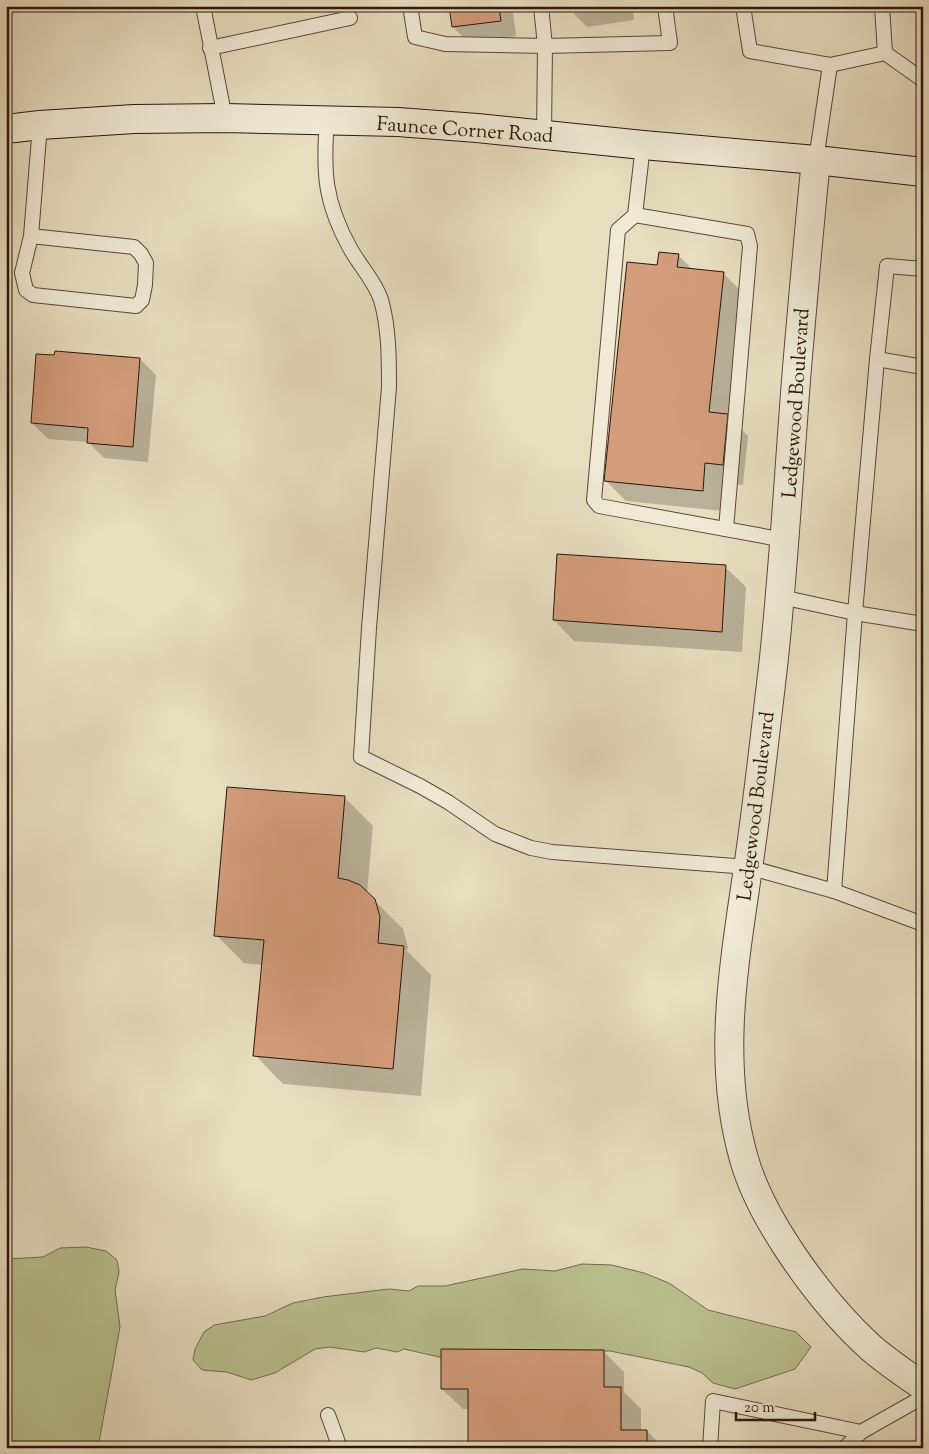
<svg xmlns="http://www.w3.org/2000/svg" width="929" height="1454" viewBox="0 0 929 1454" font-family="'Sorts Mill Goudy',serif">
<rect width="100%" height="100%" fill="#e7ddbf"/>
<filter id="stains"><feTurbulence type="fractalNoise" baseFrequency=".004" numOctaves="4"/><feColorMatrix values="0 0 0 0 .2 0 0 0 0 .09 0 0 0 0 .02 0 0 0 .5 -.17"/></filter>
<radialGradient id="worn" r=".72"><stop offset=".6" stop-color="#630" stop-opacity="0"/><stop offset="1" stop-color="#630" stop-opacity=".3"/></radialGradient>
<g fill="#b9c08f" stroke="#726c4d">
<polygon points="86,1247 106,1251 117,1260 119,1272 115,1290 120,1327 98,1448 6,1448 6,1259 43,1257 60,1248"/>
<polygon points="582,1264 612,1265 644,1273 669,1283 708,1310 796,1332 811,1347 795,1369 735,1389 713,1383 702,1373 689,1367 610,1351 565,1351 470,1364 404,1349 397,1352 376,1348 364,1352 330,1347 315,1349 275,1373 251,1380 227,1372 202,1370 193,1360 195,1349 204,1332 214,1325 265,1316 293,1303 323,1297 389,1289 409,1291 418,1286 445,1286 523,1269 555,1271"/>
</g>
<g fill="#0003">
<polygon points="272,6 324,6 279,13"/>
<polygon points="450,6 512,6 516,36 469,43 453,27"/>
<polygon points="571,6 632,6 634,20 587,27 571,11"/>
<polygon points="678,255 693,270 723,273 744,294 731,418 748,436 743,485 725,483 723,511 626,501 606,481 658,267"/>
<polygon points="56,357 140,359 156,375 148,462 104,458 88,442 48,439 32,423"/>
<polygon points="725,567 746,587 742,652 574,641 554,620"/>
<polygon points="345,798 373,826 367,893 403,929 408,947 407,951 431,975 421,1096 283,1084 255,1055 263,965 244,963 216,935"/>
<polygon points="603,1351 624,1372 624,1392 641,1409 641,1431 647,1431 664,1448 469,1448 470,1409 463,1409 442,1389"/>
</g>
<g fill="#d39c7b" stroke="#2a170b">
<polygon points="449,6 499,6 501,21 452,27"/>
<polygon points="570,6 607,6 570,11"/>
<polygon points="659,252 679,254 677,267 724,272 709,412 728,414 723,465 705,463 703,491 604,481 627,262 657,265"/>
<polygon points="55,351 140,358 133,447 87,443 88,428 31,423 36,354 54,355"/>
<polygon points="557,554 726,565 722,632 553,620"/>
<polygon points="227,787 345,796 338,878 348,880 360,885 375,899 380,917 378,943 404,946 393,1069 253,1056 264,940 214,936"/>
<polygon points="441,1349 604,1350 604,1387 621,1387 621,1430 647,1430 647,1448 468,1448 468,1389 441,1389"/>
</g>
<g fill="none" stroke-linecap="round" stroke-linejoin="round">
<defs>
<g id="service">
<polyline points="203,6 225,118"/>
<polyline points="410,6 415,37 445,44 545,46 670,43 665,6"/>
<polyline points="541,6 545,46 544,134"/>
<polyline points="743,6 750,51 830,65"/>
<polyline points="210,48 350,18"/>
<polyline points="885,53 923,80"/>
<path d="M327,119C323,171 324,201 350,248C359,265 375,281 381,300C389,328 389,358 389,387L369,628L361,757L420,786L448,802L495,834L531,848L552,852L748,867L834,891L923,924"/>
<polyline points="643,145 635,215 618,230 594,500 599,506 785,540"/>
<polyline points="816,160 830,65 885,53 882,6"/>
<polyline points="635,215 747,234 750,246 726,529"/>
<polyline points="31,236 134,247 141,254 146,263 145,285 142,300 136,306 33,295 26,290 22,273 31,236 40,125"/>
<polyline points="877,359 887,266 923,269"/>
<polyline points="781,597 855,613 877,359 923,367"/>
<polyline points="834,891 855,613 923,624"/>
<polyline points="328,1415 340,1448"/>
<polyline points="710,1448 713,1401 861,1432"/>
<polyline points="845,1448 861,1432 923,1397"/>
</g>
<path id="minor" d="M816,160C809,229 803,298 797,368C789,467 784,567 773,667C765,734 758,801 748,868C734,965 716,1062 744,1159C762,1222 822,1303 870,1347C886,1361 905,1374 923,1386"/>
<polyline id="secondary" points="6,129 40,125 134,119 225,118 398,122 477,128 643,145 816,160 923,172"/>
</defs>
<use href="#service" stroke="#594838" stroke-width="16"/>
<use href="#minor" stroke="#594838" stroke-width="30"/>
<use href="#secondary" stroke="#2a170b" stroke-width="30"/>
<use href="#service" stroke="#efe9d5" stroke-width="14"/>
<use href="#minor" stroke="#efe9d5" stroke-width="28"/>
<use href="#secondary" stroke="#efe9d5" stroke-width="28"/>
</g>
<g text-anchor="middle" stroke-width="4.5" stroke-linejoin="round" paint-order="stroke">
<g font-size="20" fill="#2a170b" stroke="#efe9d5">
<text transform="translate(465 129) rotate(4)" y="7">Faunce Corner Road</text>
<text transform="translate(795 403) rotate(-86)" y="7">Ledgewood Boulevard</text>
<text transform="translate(755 806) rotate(-83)" y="7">Ledgewood Boulevard</text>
</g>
</g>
<rect width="929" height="1454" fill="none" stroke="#e7ddbf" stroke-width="25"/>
<rect x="8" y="8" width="914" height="1439" fill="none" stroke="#2a170b" stroke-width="2.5"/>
<rect x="12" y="12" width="904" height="1429" fill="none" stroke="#2a170b"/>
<path d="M736 1412v8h79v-8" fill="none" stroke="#2a170b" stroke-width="2.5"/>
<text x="744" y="1412" font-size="15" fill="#2a170b" stroke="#efe9d5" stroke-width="4" paint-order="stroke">20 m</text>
<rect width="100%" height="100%" filter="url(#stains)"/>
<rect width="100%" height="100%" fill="url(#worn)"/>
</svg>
